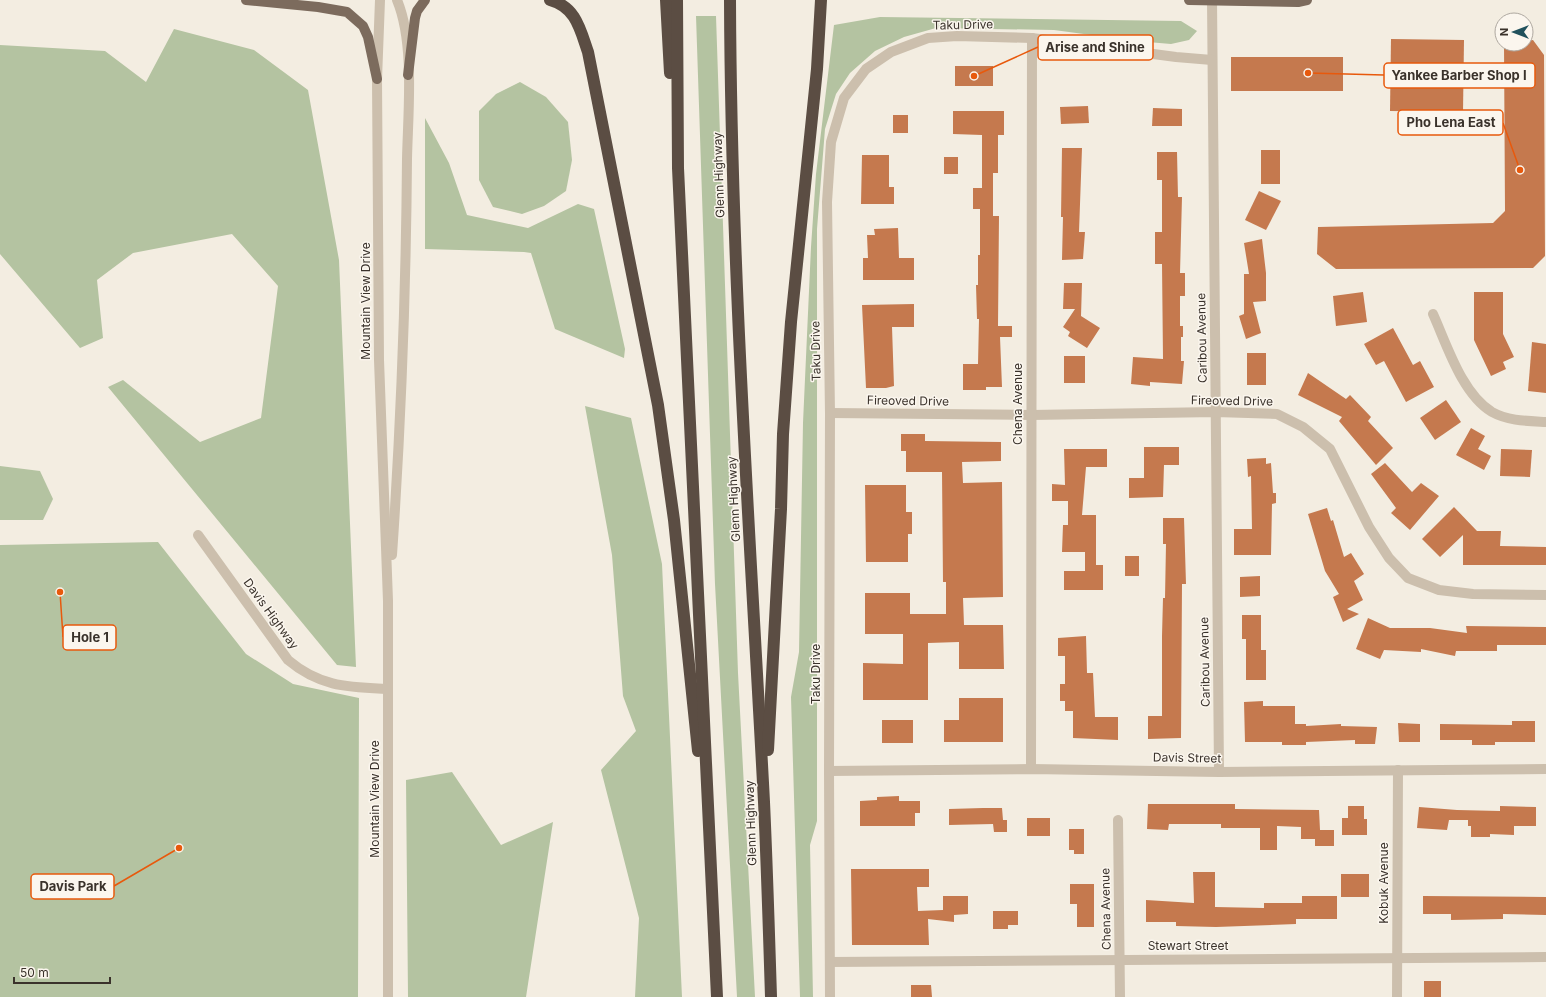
<svg xmlns="http://www.w3.org/2000/svg" width="1546" height="997" viewBox="0 0 1546 997" font-family="Inter,sans-serif">
<rect width="100%" height="100%" fill="#f3ede1"/>
<g fill="#b4c3a1">
<polygon points="696,16 716,16 738,673 755,997 737,997 715,584"/>
<polygon points="880,17 1181,21 1197,31 1189,40 1171,44 1136,41 1054,30 936,28 904,37 875,51 850,73 836,94 825,129 817,229 817,821 810,845 813,997 800,997 791,697 799,652 803,423 811,247 816,174 834,25"/>
<polygon points="174,29 254,50 308,90 339,260 356,667 337,665 108,387 123,380 200,442 261,418 278,286 232,234 133,253 97,280 103,338 80,348 0,254 0,45 105,51 146,82"/>
<polygon points="520,82 546,97 568,122 572,160 566,191 544,206 522,214 493,207 479,180 479,111 496,94"/>
<polygon points="425,118 449,163 467,215 528,228 578,204 594,209 625,349 624,358 555,329 531,253 524,252 425,249"/>
<polygon points="585,406 631,418 662,564 682,997 635,997 639,918 601,770 636,731 623,696 612,555"/>
<polygon points="0,466 40,471 53,499 43,520 0,520"/>
<polygon points="158,542 246,654 293,684 359,698 358,997 0,997 0,545"/>
<polygon points="452,772 501,845 553,822 526,997 408,997 406,780"/>
</g>
<g fill="#c5794e">
<polygon points="1391,39 1464,40 1463,112 1390,111"/>
<polygon points="1533,40 1544,55 1545,256 1533,268 1336,269 1317,254 1318,227 1493,223 1505,211 1504,44 1526,44 1526,41"/>
<rect x="1231" y="57" width="112" height="34"/>
<rect x="955" y="66" width="38" height="20"/>
<polygon points="1088,106 1089,123 1061,124 1060,107"/>
<polygon points="1153,108 1182,109 1182,126 1152,126"/>
<polygon points="953,111 1004,111 1004,135 998,135 998,173 993,173 993,216 999,216 998,326 1012,326 1012,337 1000,337 1002,387 986,387 986,390 963,390 963,364 978,364 979,319 977,319 976,285 978,285 978,255 980,255 980,209 973,209 973,188 982,188 982,135 953,134"/>
<rect x="893" y="115" width="15" height="18"/>
<polygon points="1062,148 1082,148 1079,232 1085,232 1083,259 1062,260 1063,217 1061,217"/>
<rect x="1261" y="150" width="19" height="34"/>
<polygon points="1157,152 1177,152 1178,197 1182,197 1180,273 1185,273 1185,296 1180,296 1180,326 1183,326 1183,337 1181,337 1181,361 1184,361 1182,384 1150,382 1150,386 1131,384 1133,357 1163,359 1162,264 1155,264 1155,232 1162,232 1162,180 1157,180"/>
<polygon points="862,155 889,155 889,187 894,187 894,204 861,204"/>
<rect x="944" y="157" width="14" height="17"/>
<polygon points="1259,191 1281,201 1266,230 1245,220"/>
<polygon points="898,228 899,258 914,258 914,280 863,280 863,258 868,258 867,235 875,235 874,229"/>
<polygon points="1262,239 1266,273 1266,301 1253,302 1261,333 1246,339 1239,316 1244,314 1244,274 1249,274 1244,243"/>
<polygon points="1064,283 1082,283 1081,316 1100,328 1087,348 1068,336 1070,332 1063,327 1075,309 1063,309"/>
<polygon points="1363,292 1367,322 1336,326 1333,296"/>
<polygon points="1474,292 1503,292 1503,334 1514,357 1503,362 1506,369 1491,376 1474,340"/>
<polygon points="914,304 914,327 892,327 894,386 886,388 866,388 862,305"/>
<polygon points="1393,328 1413,365 1420,361 1434,387 1406,402 1384,361 1376,365 1364,344"/>
<polygon points="1532,342 1546,344 1546,393 1528,391"/>
<rect x="1247" y="353" width="19" height="32"/>
<rect x="1064" y="356" width="21" height="27"/>
<polygon points="1308,373 1346,399 1350,395 1371,417 1368,421 1393,448 1376,465 1339,421 1342,417 1298,395"/>
<polygon points="1446,400 1461,422 1435,440 1420,418"/>
<polygon points="1471,428 1485,436 1478,449 1491,456 1484,470 1456,455"/>
<polygon points="901,434 925,434 925,441 1001,442 1001,461 962,462 963,483 1002,482 1003,597 963,598 964,625 1003,625 1004,669 959,669 959,642 928,643 928,700 863,700 863,663 903,664 903,634 865,634 865,593 910,593 910,614 946,614 946,582 943,582 942,472 906,472 906,451 901,451"/>
<polygon points="1144,447 1179,447 1179,465 1164,465 1163,497 1129,498 1129,478 1144,478"/>
<polygon points="1064,449 1107,449 1107,467 1086,467 1082,515 1096,515 1096,565 1103,565 1103,590 1064,590 1064,571 1085,571 1085,552 1062,552 1063,525 1068,525 1068,501 1052,501 1052,484 1065,485"/>
<polygon points="1501,449 1532,450 1530,477 1500,476"/>
<polygon points="1266,458 1266,464 1271,463 1273,493 1276,493 1276,503 1272,504 1271,555 1234,555 1234,529 1252,529 1251,476 1248,477 1247,459"/>
<polygon points="1385,463 1412,492 1421,483 1439,496 1410,530 1391,513 1396,508 1371,474"/>
<polygon points="865,485 906,485 906,512 912,512 912,534 908,534 908,562 866,562"/>
<polygon points="1454,507 1477,531 1501,531 1500,546 1546,547 1546,565 1463,565 1463,535 1440,557 1422,539"/>
<polygon points="1327,508 1331,521 1333,520 1344,557 1351,553 1364,574 1354,581 1363,600 1347,609 1359,614 1343,622 1333,597 1339,594 1325,571 1308,514"/>
<polygon points="1163,518 1184,518 1186,584 1182,584 1181,738 1148,739 1148,716 1162,716 1162,636 1163,598 1165,598 1166,544 1163,544"/>
<rect x="1125" y="556" width="14" height="20"/>
<polygon points="1260,576 1260,596 1240,597 1240,577"/>
<polygon points="1242,615 1261,615 1261,650 1266,650 1266,680 1246,680 1246,639 1242,639"/>
<polygon points="1368,618 1390,628 1430,628 1467,633 1466,626 1546,627 1546,645 1497,645 1497,651 1456,651 1455,656 1421,649 1421,652 1384,650 1380,659 1356,649"/>
<polygon points="1086,636 1087,673 1093,673 1095,717 1118,717 1118,740 1073,738 1073,711 1065,711 1065,701 1060,701 1060,684 1065,684 1065,656 1058,656 1058,638"/>
<polygon points="959,698 1003,698 1003,742 944,742 944,720 959,720"/>
<polygon points="1263,701 1263,706 1295,706 1295,724 1306,724 1306,726 1341,724 1341,726 1377,727 1375,744 1355,744 1355,740 1306,742 1306,745 1282,745 1282,742 1245,742 1244,702"/>
<rect x="882" y="720" width="31" height="23"/>
<polygon points="1512,721 1535,721 1535,742 1495,742 1495,745 1472,745 1472,740 1440,740 1440,724 1512,725"/>
<polygon points="1398,723 1420,724 1420,742 1399,742"/>
<polygon points="899,796 899,801 920,801 920,813 915,813 915,826 860,826 860,801 877,800 877,797"/>
<polygon points="1148,804 1235,804 1235,809 1319,810 1320,830 1334,830 1334,846 1315,846 1315,839 1301,839 1301,827 1277,826 1277,850 1260,850 1260,828 1221,828 1221,824 1169,824 1168,830 1147,829"/>
<polygon points="1348,806 1364,806 1364,819 1367,819 1367,835 1342,835 1342,818 1348,818"/>
<polygon points="1500,806 1536,807 1536,826 1514,826 1514,835 1490,834 1490,837 1471,837 1471,826 1468,826 1468,820 1449,820 1447,830 1417,828 1419,807 1457,810 1500,811"/>
<polygon points="983,808 1002,808 1003,820 1007,820 1007,832 994,832 993,824 949,825 949,809"/>
<rect x="1027" y="818" width="23" height="18"/>
<polygon points="1069,829 1084,829 1084,854 1074,854 1074,850 1069,850"/>
<polygon points="851,869 929,869 929,887 917,887 918,911 943,910 943,896 968,896 968,914 954,915 954,922 928,919 929,945 852,945"/>
<polygon points="1193,872 1215,872 1215,907 1264,908 1264,903 1302,903 1302,896 1337,896 1337,919 1296,919 1296,924 1216,927 1176,926 1176,922 1146,922 1146,900 1194,903"/>
<rect x="1341" y="874" width="28" height="23"/>
<polygon points="1070,884 1094,884 1094,927 1077,927 1077,904 1070,904"/>
<polygon points="1423,896 1546,897 1546,915 1503,914 1503,919 1451,920 1451,914 1423,914"/>
<polygon points="993,911 1018,911 1018,925 1008,925 1008,929 993,929"/>
<rect x="1424" y="981" width="17" height="16"/>
<polygon points="911,985 931,985 932,997 911,997"/>
</g>
<g fill="none" stroke-linecap="round" stroke-linejoin="round">
<g stroke="#ccbfad" stroke-width="10">
<polyline points="1212,0 1219,772"/>
<path d="M1433,314C1447,345 1462,394 1492,412C1508,421 1528,421 1546,422"/>
<polyline points="830,413 1031,415 1216,412 1277,414 1303,427 1330,449 1369,527 1389,558 1408,578 1439,590 1473,594 1546,595"/>
<path d="M198,535L288,660C320,687 348,687 388,689"/>
<polyline points="1031,769 1032,38"/>
<polyline points="829,771 1031,769 1219,772 1546,769"/>
<polyline points="1118,820 1120,997"/>
<polyline points="830,962 1546,957"/>
<polyline points="830,997 829,771 830,413 827,202 831,142 844,98 866,69 891,52 928,38 957,36 1032,38 1176,57 1212,60"/>
<polyline points="1397,997 1398,770"/>
</g>
<g stroke="#ccbfad" stroke-width="10">
<polyline points="380,0 377,79 379,360 388,601 388,997"/>
<path d="M392,555C401,423 406,291 407,159C408,112 415,43 397,0"/>
</g>
<g stroke="#7c6b5d" stroke-width="10">
<polyline points="246,0 318,7 347,12 363,26 368,37 377,79"/>
<polyline points="1189,0 1298,2 1307,0"/>
<polyline points="408,75 415,18 417,11 425,0"/>
</g>
<g stroke="#5b4d43" stroke-width="12">
<path d="M550,0C576,7 580,29 588,52L658,405L674,520L698,751"/>
<polyline points="666,0 670,73"/>
<polyline points="677,0 678,168 717,997"/>
<path d="M730,0C731,268 750,534 764,802C767,867 769,932 771,997"/>
<polyline points="768,750 781,509 783,434 791,322 817,69 821,0"/>
</g>
</g>
<g text-anchor="middle" stroke-width="3" stroke-linejoin="round" paint-order="stroke">
<g font-size="12" fill="#3a322b" stroke="#fbf6ee">
<text transform="translate(963 25) rotate(-1)" y="4">Taku Drive</text>
<text transform="translate(719 175) rotate(-92)" y="4">Glenn Highway</text>
<text transform="translate(366 301) rotate(-90)" y="4">Mountain View Drive</text>
<text transform="translate(1202 338) rotate(-91)" y="4">Caribou Avenue</text>
<text transform="translate(816 351) rotate(-91)" y="4">Taku Drive</text>
<text transform="translate(908 401) rotate(1)" y="4">Fireoved Drive</text>
<text transform="translate(1232 401) rotate(1)" y="4">Fireoved Drive</text>
<text transform="translate(1018 404) rotate(-90)" y="4">Chena Avenue</text>
<text transform="translate(734 499) rotate(-93)" y="4">Glenn Highway</text>
<text transform="translate(271 614) rotate(54)" y="4">Davis Highway</text>
<text transform="translate(1205 662) rotate(-91)" y="4">Caribou Avenue</text>
<text transform="translate(816 674) rotate(-90)" y="4">Taku Drive</text>
<text transform="translate(1187 758) rotate(1)" y="4">Davis Street</text>
<text transform="translate(375 799) rotate(-90)" y="4">Mountain View Drive</text>
<text transform="translate(751 823) rotate(-92)" y="4">Glenn Highway</text>
<text transform="translate(1384 883) rotate(-90)" y="4">Kobuk Avenue</text>
<text transform="translate(1106 909) rotate(-91)" y="4">Chena Avenue</text>
<text x="1188" y="950">Stewart Street</text>
</g>
</g>
<path fill="none" stroke="#e8590c" stroke-width="1.5" d="M974 76L1038 47M1308 73L1384 75M1520 170L1503 123M60 592L63 637M179 848L114 886"/>
<g fill="#e8590c" stroke="#fbf6ee" stroke-width="1.5">
<circle cx="974" cy="76" r="4"/>
<circle cx="1308" cy="73" r="4"/>
<circle cx="1520" cy="170" r="4"/>
<circle cx="60" cy="592" r="4"/>
<circle cx="179" cy="848" r="4"/>
</g>
<g fill="#fbf6ee" stroke="#e8590c" stroke-width="1.5">
<rect x="1038" y="35" width="115" height="25" rx="4"/>
<rect x="1384" y="63" width="151" height="25" rx="4"/>
<rect x="1398" y="110" width="105" height="25" rx="4"/>
<rect x="63" y="625" width="53" height="25" rx="4"/>
<rect x="31" y="874" width="83" height="25" rx="4"/>
</g>
<g font-size="13" text-anchor="middle" font-weight="bold" fill="#3a322b">
<text x="1095" y="52">Arise and Shine</text>
<text x="1459" y="80">Yankee Barber Shop I</text>
<text x="1451" y="127">Pho Lena East</text>
<text x="90" y="642">Hole 1</text>
<text x="73" y="891">Davis Park</text>
</g>
<g transform="translate(1514 32) rotate(270)"><circle r="19" fill="#fbf6ee" stroke="#aea8a0"/>
<path d="M0-3L7 15L0 10L-7 15Z" fill="#21515c"/>
<text y="-6" font-size="11" font-weight="bold" text-anchor="middle" fill="#3a322b">N</text>
</g>
<path d="M14 977v6h96v-6" fill="none" stroke="#3a322b" stroke-width="2"/>
<text x="20" y="977" font-size="12" fill="#3a322b" stroke="#fbf6ee" stroke-width="3" paint-order="stroke">50 m</text>
</svg>
